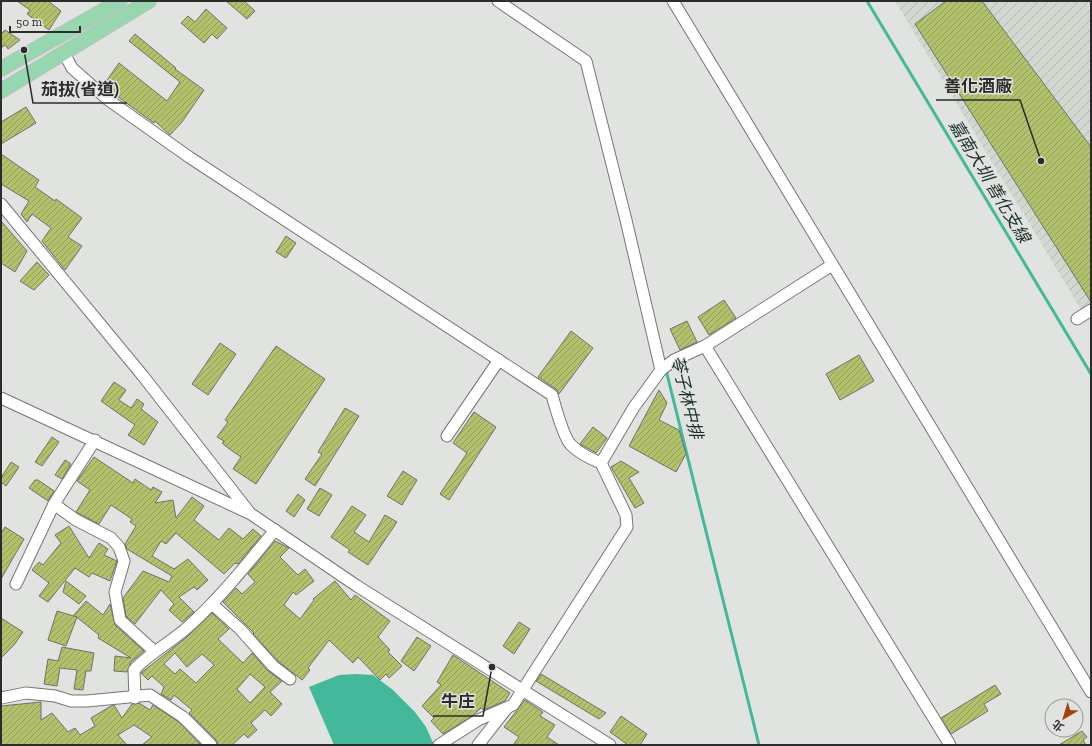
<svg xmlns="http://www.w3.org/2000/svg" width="1092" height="746" viewBox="0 0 1092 746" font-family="'Zilla Slab','Noto Sans TC',serif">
<defs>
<pattern id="industrial-furrows" width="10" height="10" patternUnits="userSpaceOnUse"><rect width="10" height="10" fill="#d1d8cf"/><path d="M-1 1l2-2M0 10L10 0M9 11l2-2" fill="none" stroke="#b4bab2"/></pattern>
<pattern id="building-hatch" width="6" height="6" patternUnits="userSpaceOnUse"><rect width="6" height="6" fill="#b2c16b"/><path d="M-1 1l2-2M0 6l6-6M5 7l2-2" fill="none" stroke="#919d58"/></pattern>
</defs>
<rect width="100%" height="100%" fill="#e1e3e0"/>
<polygon fill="url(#industrial-furrows)" points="895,1 1089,1 1091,4 1091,319 1088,321"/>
<polygon fill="#44b89a" points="356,674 373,675 393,690 415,712 426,727 434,745 334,745 309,687 339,675"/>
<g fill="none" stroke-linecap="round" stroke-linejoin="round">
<g stroke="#44b89a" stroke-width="3">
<polyline points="867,1 1091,374"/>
<polyline points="666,370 759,745"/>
</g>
</g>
<g fill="url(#building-hatch)" stroke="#70716e" fill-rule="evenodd">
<polygon points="17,1 48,1 61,11 49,30 27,14 30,10"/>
<polygon points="226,1 244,1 255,11 247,19"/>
<polygon points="946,1 982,1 1091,147 1091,302 915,24"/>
<polygon points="206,9 227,28 217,39 212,34 204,43 181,23 188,16 195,22"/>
<polygon points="5,30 20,40 8,49 5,45 1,48 1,34"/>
<polygon points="135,34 176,68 175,69 204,90 182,122 170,135 155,121 154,123 103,86 119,63 167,101 180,82 129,41"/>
<polygon points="26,107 36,123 1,144 1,122"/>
<polygon points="1,154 39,180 35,187 55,201 56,199 82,218 68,237 82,246 65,270 42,241 51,228 32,214 27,222 21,214 29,201 1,184"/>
<polygon points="1,221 27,251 15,272 1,263"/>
<polygon points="286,236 296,243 286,258 276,252"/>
<polygon points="37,262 49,275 34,290 20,281"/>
<polygon points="724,300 736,318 709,335 698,317"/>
<polygon points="687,321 697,342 680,350 670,329"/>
<polygon points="571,331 593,348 559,394 556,389 538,377"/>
<polygon points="220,343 236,354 208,395 192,384"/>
<polygon points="276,346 325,379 256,484 233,469 241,457 228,448 222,443 224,441 217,437 228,422 225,420"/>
<polygon points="859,355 874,381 840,400 826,374"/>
<polygon points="114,382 126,390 119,400 131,408 137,399 144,404 141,409 158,422 144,445 128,435 135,425 101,401"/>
<polygon points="659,390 667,403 659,420 679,430 686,454 676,472 629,446"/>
<polygon points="345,408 359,416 315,486 305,479 322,454 318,452"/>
<polygon points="474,412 496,427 449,500 440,494 467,453 453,443"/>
<polygon points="593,427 607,438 596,453 580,444"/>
<polygon points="52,437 59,442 42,466 35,462"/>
<polygon points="94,457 133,483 135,479 151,490 153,487 162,492 155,503 173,500 176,518 192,497 204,506 194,520 219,540 229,528 243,539 253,529 261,536 238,564 235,563 224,574 176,533 166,544 161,541 152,556 174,569 188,559 208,580 197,590 194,587 179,597 194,612 182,622 169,610 174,604 161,590 135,624 126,616 123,598 143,571 169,582 172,576 127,549 125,544 136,526 130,522 132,519 111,505 99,524 76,512 90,490 77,481"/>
<polygon points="65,460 71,464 62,479 55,475"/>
<polygon points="621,461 639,472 629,478 644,503 635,508 611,467"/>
<polygon points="11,462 19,467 6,486 1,482 1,478"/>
<polygon points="403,471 417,480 402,505 387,496"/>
<polygon points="35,480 38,480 54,491 48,501 29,488"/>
<polygon points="320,488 332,495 319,516 307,509"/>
<polygon points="298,494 305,500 294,517 286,511"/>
<polygon points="352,506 366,515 354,532 369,542 385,515 397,522 368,565 348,552 350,550 331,537"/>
<polygon points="69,526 89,558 99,543 108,549 104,555 117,561 110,581 92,573 89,577 75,568 48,602 39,596 49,583 32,570 39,562 43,565 61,543 55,535"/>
<polygon points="5,527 24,539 1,579 1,534"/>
<polygon points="275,541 289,548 280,557 298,575 305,569 314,581 296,595 293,592 284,605 300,619 314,600 313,599 335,581 351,600 355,595 390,621 378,637 390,650 388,652 402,666 389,678 386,674 380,680 358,657 353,663 329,640 308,668 310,670 302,680 278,661 253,634 254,633 223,602 236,588 242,594 255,582 248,574"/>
<polygon points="66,581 86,596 79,604 63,592"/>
<polygon points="86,601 103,615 110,604 115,625 144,651 131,662 127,672 114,671 115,656 131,658 98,638 99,635 74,615"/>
<polygon points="57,611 77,617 66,646 48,640"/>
<path d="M212,613L229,629L218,639L243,663L252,653L268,671L282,681L270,692L282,704L271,716L265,710L251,723L257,730L248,738L244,734L232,745H218L216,740L189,713L192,710L174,695L171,700L161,694L164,687L152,676L148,680L141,673L187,637ZM175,653L187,667L202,654L214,665L196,683L180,669L175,674L164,664ZM250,674L265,687L250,703L237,689Z"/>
<polygon points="1,618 23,632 14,645 1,658"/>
<polygon points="519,622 530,629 514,654 503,646"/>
<polygon points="417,637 431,646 414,671 401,661"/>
<polygon points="62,647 94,653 91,671 86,671 83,690 74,689 77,670 60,668 57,686 44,684 48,659 58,661"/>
<polygon points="453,655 510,693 505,701 484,710 481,708 472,716 443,734 431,721 434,718 422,706 441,685 437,682"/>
<polygon points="541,674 606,713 599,719 536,681"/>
<polygon points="995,685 1001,694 984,704 988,711 951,734 941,718"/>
<polygon points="525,700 543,712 540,716 555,725 547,737 559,745 513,745 519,737 504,727"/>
<polygon points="41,702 41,720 52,713 68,732 75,728 80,735 95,726 91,718 111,706 114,705 122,718 132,704 139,703 150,710 153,705 179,722 201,745 142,745 152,737 134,725 118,735 127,745 1,745 1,706"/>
<polygon points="621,716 647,734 640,745 628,745 610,732"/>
<polygon points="1082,731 1087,737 1083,740 1086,745 1059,745"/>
</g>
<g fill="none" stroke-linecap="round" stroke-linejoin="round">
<defs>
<g id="minor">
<polyline points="498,1 586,61 626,220 661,370 634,407 601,463"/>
<polyline points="673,1 1091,692"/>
<path d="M64,53L72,68L107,99L189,157L552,395C555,406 564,438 571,445C580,454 591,459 601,463L626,515L627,527L513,705L478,720L439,745"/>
<polyline points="1,204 143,376 249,512"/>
<polyline points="1077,319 1091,310"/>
<polyline points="705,346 950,745"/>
<polyline points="661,370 674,360 705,346 832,265"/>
<polyline points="1,398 251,514 357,586 610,745"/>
<polyline points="447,436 499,360"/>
<polyline points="54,504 76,520 111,538 119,547 124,561 115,592 120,620 154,651"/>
<polyline points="16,584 54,504 95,440"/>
<polyline points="212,604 240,629 273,666 290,679"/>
<polyline points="1,698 26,693 55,696 71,701 87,701 150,695 183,717 211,745"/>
<path d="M135,698L134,670C150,652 172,642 189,626C221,597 248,563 275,530"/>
<polyline points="478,745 507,708"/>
</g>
<g id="major">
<polyline points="1,69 120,1"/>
<polyline points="1,91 149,1"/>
</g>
</defs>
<use href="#minor" stroke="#757774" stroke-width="13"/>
<use href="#major" stroke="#bfc0bf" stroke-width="16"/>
<use href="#minor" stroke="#fff" stroke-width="11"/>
<use href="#major" stroke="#97d7b0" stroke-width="14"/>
</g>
<g text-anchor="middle" stroke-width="3" stroke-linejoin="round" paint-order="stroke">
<g font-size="17" font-style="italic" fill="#1a2e28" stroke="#e1e3e0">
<text transform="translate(990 181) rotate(59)" y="6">嘉南大圳 善化支線</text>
<text transform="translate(687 397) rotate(76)" y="6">苓子林中排</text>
</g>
</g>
<path fill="none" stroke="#2b2c2b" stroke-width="1.5" d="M1041 161L1020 100H936M24 50L33 103H127M492 667L483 716H433"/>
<g fill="#2b2c2b" stroke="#e1e3e0" stroke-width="1.5">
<circle cx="1041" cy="161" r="4"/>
<circle cx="24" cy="50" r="4"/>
<circle cx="492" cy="667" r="4"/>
</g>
<g font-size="17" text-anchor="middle" font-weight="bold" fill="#2b2c2b" stroke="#e1e3e0" stroke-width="3" stroke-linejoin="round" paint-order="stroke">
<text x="978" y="92">善化酒廠</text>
<text x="80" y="95">茄拔(省道)</text>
<text x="458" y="707">牛庄</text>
</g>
<rect width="1092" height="746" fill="none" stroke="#2b2c2b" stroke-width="4"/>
<g transform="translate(1064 718) rotate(218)"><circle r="19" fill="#e1e3e0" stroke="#989a98"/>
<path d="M0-3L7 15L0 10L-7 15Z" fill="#a54207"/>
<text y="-6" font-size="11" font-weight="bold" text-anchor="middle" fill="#2b2c2b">北</text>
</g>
<path d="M10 26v6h70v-6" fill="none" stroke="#2b2c2b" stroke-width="2"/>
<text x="16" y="26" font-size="12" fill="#2b2c2b" stroke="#e1e3e0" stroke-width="3" paint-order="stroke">50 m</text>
</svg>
